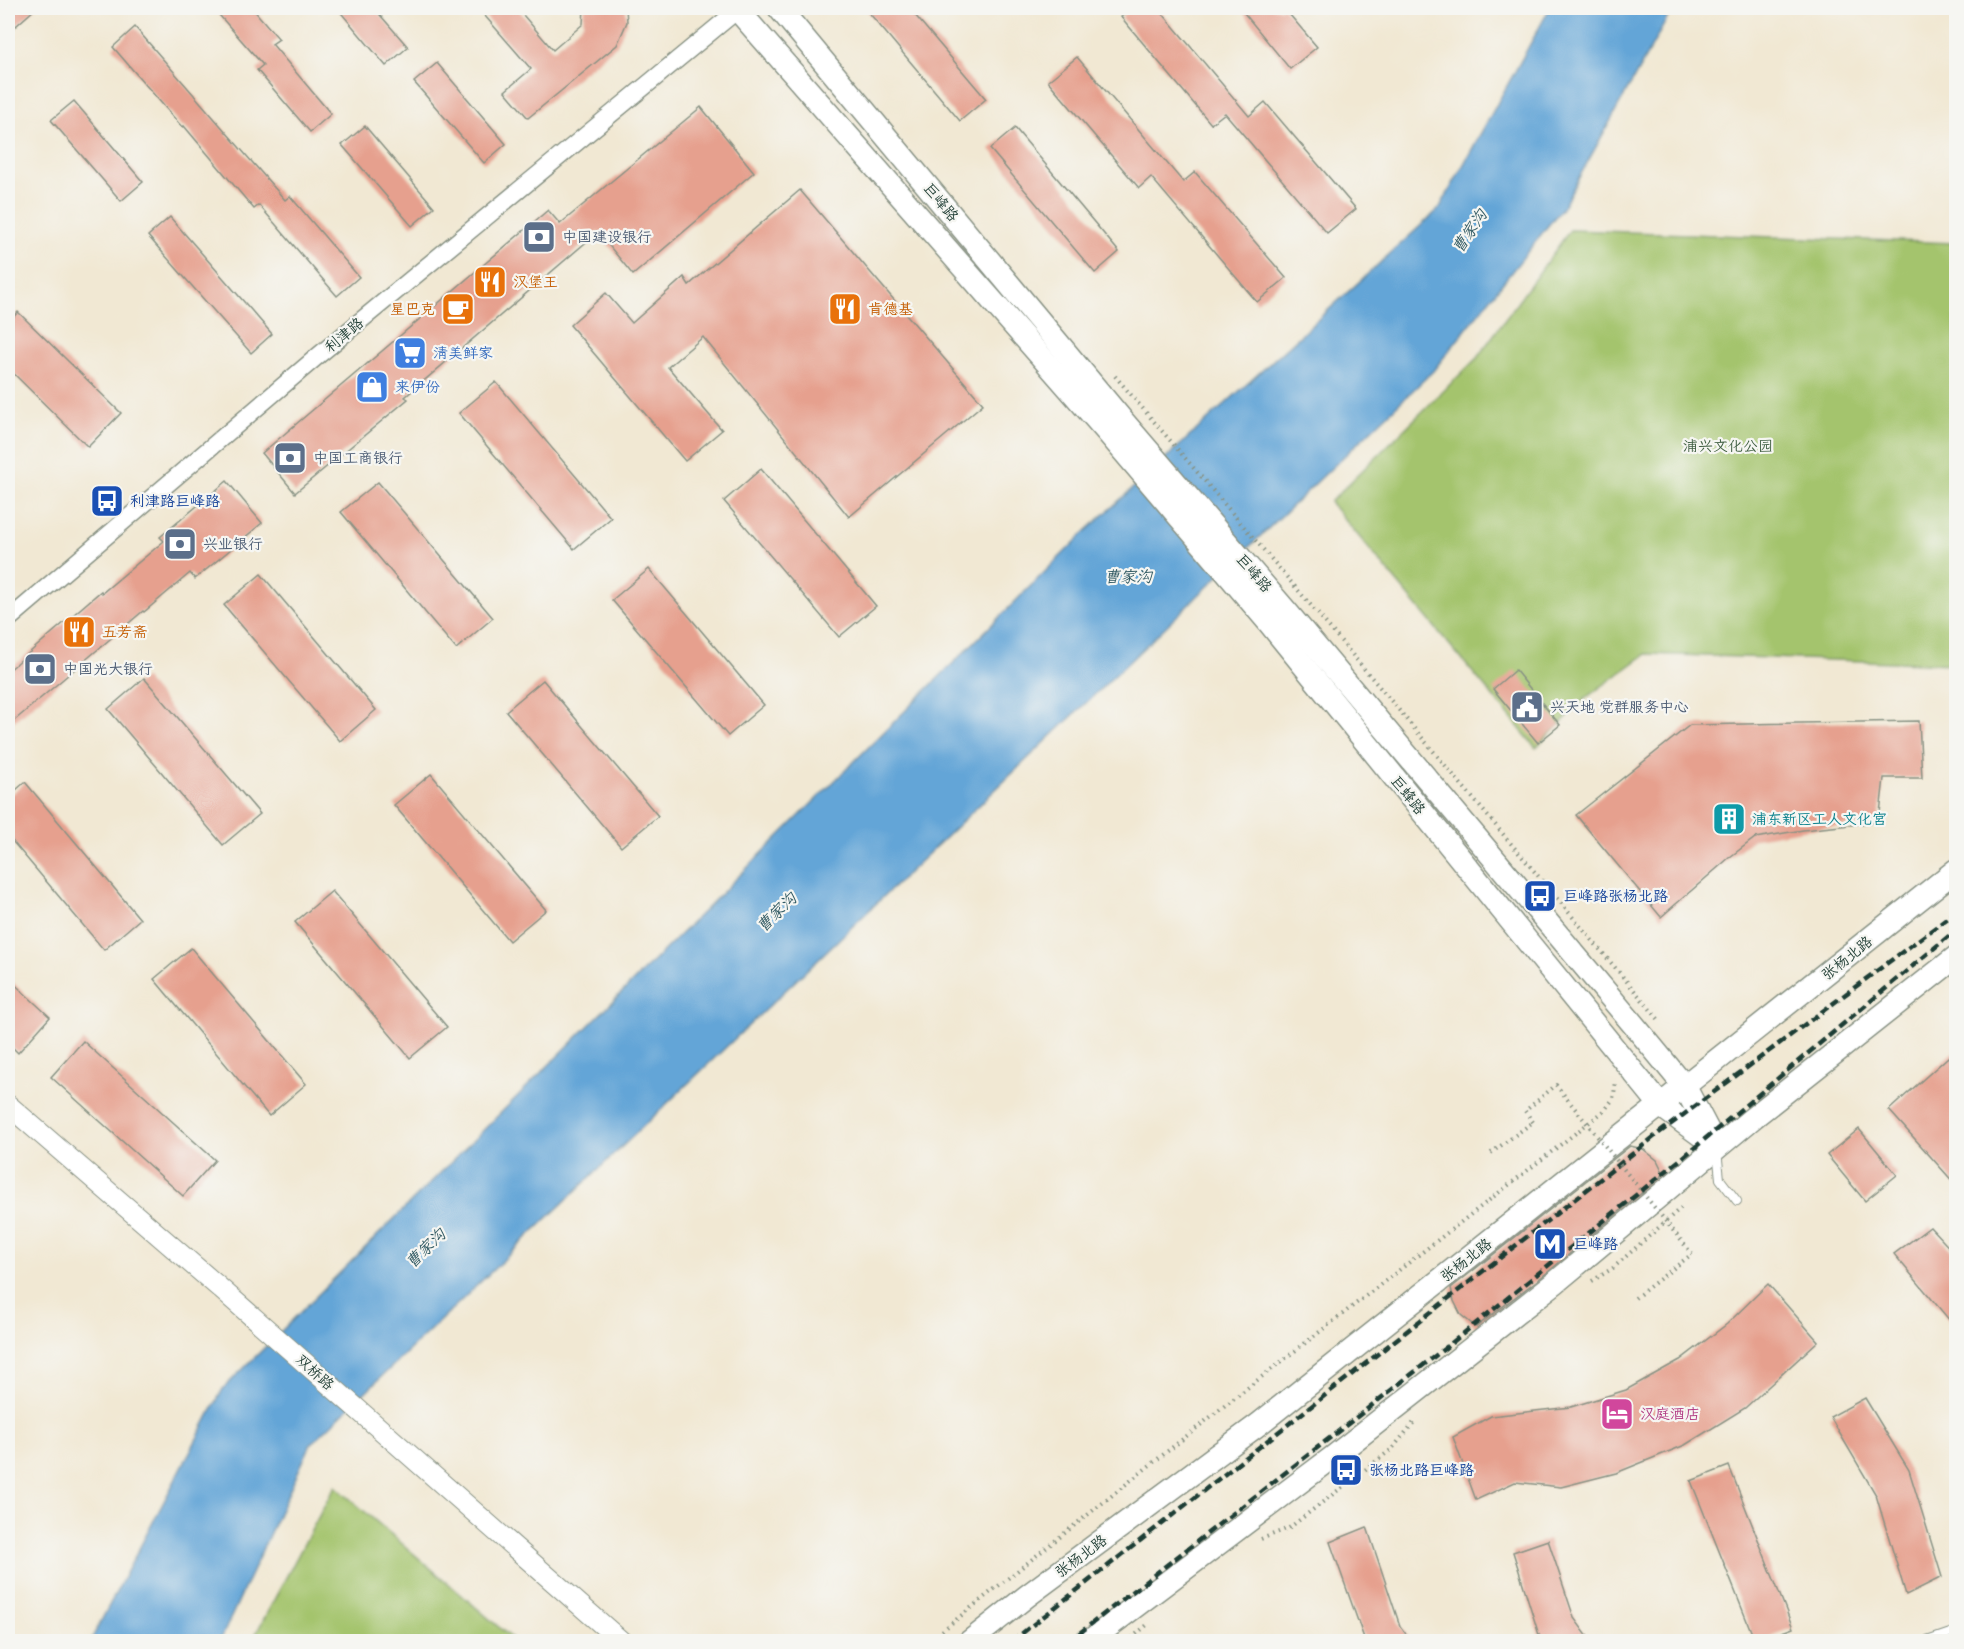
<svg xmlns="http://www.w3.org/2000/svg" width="1964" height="1649" viewBox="0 0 1964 1649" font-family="'Balsamiq Sans','LXGW WenKai TC',sans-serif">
<rect width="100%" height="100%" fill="#f6f6f2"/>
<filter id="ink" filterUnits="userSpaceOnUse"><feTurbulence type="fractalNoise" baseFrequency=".0167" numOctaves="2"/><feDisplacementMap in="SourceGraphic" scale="12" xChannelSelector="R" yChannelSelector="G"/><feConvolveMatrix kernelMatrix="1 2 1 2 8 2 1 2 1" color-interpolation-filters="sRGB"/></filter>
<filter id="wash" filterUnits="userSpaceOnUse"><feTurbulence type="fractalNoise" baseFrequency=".008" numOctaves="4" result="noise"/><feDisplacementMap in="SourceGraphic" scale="24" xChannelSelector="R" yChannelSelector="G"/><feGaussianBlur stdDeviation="1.35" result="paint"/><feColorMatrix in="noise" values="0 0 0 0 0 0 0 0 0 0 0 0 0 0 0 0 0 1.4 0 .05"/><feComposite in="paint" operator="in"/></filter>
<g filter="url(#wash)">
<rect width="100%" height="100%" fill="#f1e8d3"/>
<g fill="#a4c46d" stroke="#628050" stroke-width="1.5">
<polygon points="1570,230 1956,243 1956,664 1646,654 1587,697 1536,748 1330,502 1477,358"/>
<polygon points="335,1486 515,1641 252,1641"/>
</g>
<polygon fill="#64a5d7" stroke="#427186" stroke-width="1.5" points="1550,8 1673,8 1562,208 1433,371 311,1444 220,1641 90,1642 223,1389 1087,530 1439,209"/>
<g id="blocks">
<g fill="#e6a08e">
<polygon points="8,8 36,8 8,33"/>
<polygon points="213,8 252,8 279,39 272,44 331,114 310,132 257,70 263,65"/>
<polygon points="337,8 374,8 408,47 386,66"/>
<polygon points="478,8 517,8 553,50 583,24 584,8 626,8 627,22 617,45 528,118 505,91 531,69"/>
<polygon points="865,8 909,8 986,99 960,121"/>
<polygon points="1131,8 1158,8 1249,116 1265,102 1356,209 1327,233 1225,113 1211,124 1121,17"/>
<polygon points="1240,8 1284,8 1317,47 1290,69"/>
<polygon points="135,27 285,200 290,196 359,277 337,296 259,205 254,209 184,126 182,127 113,47"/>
<polygon points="1077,57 1183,182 1195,172 1286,278 1257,302 1151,177 1139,188 1048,81"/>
<polygon points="437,63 506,144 484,163 414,82"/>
<polygon points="74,101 143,182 121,201 51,120"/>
<polygon points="701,107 754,172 633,275 598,232 405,397 408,399 295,493 262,453 548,210 560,224"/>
<polygon points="365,126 434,207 412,226 342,145"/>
<polygon points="1015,128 1119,252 1095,273 990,149"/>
<polygon points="800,190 983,404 849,517 703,337 668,367 722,430 685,461 570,325 606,293 632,323 684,277 689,285"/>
<polygon points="170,217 272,334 251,353 148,236"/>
<polygon points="18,312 121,413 88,447 8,368 8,323"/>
<polygon points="496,382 611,518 574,549 459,413"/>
<polygon points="761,469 876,606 839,637 724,501"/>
<polygon points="227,481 262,523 195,579 190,573 144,612 143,611 8,726 8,671 101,591 102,593 164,541 160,537"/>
<polygon points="378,482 493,618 456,649 341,512"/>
<polygon points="649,569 764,705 728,736 612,600"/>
<polygon points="261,574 376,710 340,741 224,605"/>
<polygon points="1515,670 1560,725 1538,743 1493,689"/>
<polygon points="144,678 260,814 223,845 108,709"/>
<polygon points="543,680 658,816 621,847 506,711"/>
<polygon points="1919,721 1922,778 1884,778 1879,822 1803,830 1755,838 1730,857 1661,917 1576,815 1690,725"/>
<polygon points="431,774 546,910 509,941 394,805"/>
<polygon points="25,782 140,919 104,950 8,836 8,797"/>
<polygon points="332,891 447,1027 410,1058 295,922"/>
<polygon points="191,948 306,1084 269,1116 154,979"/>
<polygon points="8,978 50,1017 18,1053 8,1043"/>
<polygon points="83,1041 215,1160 183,1196 51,1077"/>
<polygon points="1956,1050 1956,1185 1889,1110"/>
<polygon points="1859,1129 1897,1175 1865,1201 1827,1155"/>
<polygon points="1630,1146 1643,1149 1657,1160 1664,1174 1548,1272 1476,1327 1461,1315 1454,1301 1451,1288"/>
<polygon points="1930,1227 1956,1255 1956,1328 1894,1254"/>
<polygon points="1768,1284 1818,1341 1745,1408 1685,1445 1616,1473 1561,1487 1515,1482 1476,1500 1453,1437 1491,1416 1571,1407 1626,1390 1680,1360 1727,1324"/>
<polygon points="1865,1398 1909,1470 1942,1577 1906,1595 1876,1495 1830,1417"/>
<polygon points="1729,1466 1793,1628 1758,1641 1755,1641 1691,1481"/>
<polygon points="1367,1527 1400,1626 1411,1641 1365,1641 1330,1542"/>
<polygon points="1548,1540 1574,1618 1591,1641 1544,1641 1539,1635 1513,1552"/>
</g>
</g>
</g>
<g filter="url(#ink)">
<use href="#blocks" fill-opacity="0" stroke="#889284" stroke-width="1.5"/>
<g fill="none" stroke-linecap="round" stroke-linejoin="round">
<defs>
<g id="service">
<polyline points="1717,1150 1720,1179 1737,1201"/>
<polyline points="1924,1642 1956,1631"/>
</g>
<polyline id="minor" points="8,620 319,355 740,8"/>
<polyline id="tertiary" points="8,1105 221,1289 622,1642"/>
<g id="secondary">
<polyline points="736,8 1108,433 1270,624 1661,1106 1717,1147"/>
<polyline points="779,8 1123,421 1286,611 1643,1036 1685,1087 1714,1142"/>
<polyline points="969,1642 1027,1596 1259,1424 1956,870"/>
<polyline points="1088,1642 1333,1457 1556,1282 1754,1117 1956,957"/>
</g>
</defs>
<use href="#service" stroke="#889284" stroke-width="10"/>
<use href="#minor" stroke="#889284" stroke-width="19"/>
<use href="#tertiary" stroke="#889284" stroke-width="22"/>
<use href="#secondary" stroke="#889284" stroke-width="25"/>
<g stroke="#889284" stroke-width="4" stroke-dasharray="1.5 4.5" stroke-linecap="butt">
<polyline points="1115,376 1303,596 1660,1021"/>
<polyline points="1491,1153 1533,1122"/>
<polyline points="1592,1281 1613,1268 1683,1206"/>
<polyline points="1635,1298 1692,1254"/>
<polyline points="1261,1539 1289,1528 1392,1449 1415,1421"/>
<polyline points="928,1642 1228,1403 1604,1111 1613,1099 1616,1082"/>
<polyline points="1127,1642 1147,1625"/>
</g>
<use href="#service" stroke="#fff" stroke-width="8"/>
<use href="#minor" stroke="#fff" stroke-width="16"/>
<use href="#tertiary" stroke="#fff" stroke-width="20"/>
<use href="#secondary" stroke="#fff" stroke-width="22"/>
<g stroke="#1f3d34" stroke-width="4.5" stroke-dasharray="9 4.5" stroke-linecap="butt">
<polyline points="1011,1642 1659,1133 1956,912"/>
<polyline points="1068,1642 1444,1349 1681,1159 1956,930"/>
</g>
<polyline stroke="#889284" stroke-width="4" stroke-dasharray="1.5 4.5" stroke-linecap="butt" points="1533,1122 1525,1111 1556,1085 1692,1254"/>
</g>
</g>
<defs>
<symbol id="bank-square" viewBox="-11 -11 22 22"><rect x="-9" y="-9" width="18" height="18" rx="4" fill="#5c6f8a" stroke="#f6f6f2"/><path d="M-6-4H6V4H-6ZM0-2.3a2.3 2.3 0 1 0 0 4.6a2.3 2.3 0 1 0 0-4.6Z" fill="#fff"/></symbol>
<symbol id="restaurant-square" viewBox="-11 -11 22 22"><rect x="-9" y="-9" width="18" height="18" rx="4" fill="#e8710a" stroke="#f6f6f2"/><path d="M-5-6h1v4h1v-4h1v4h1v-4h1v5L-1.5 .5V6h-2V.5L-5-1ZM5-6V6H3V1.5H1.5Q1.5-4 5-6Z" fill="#fff"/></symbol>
<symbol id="cafe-square" viewBox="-11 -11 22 22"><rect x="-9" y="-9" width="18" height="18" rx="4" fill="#e8710a" stroke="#f6f6f2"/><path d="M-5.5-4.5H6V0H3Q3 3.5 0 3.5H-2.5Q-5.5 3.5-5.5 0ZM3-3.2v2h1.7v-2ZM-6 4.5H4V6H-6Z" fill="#fff"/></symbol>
<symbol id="supermarket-square" viewBox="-11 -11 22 22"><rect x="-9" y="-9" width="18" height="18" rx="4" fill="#3f7fe0" stroke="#f6f6f2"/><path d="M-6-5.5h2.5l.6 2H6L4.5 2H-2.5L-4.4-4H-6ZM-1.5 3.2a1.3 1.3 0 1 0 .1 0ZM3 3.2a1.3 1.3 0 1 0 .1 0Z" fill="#fff"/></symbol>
<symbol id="shop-square" viewBox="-11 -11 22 22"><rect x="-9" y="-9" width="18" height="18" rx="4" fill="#3f7fe0" stroke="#f6f6f2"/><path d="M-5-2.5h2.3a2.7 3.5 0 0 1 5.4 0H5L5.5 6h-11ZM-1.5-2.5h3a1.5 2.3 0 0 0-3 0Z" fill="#fff"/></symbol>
<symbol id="bus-square" viewBox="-11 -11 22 22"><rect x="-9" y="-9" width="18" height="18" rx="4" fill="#1a4fb4" stroke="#f6f6f2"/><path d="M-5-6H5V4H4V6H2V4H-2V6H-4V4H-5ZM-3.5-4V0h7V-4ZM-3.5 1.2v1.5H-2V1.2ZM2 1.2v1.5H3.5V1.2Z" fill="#fff"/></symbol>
<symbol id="civic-square" viewBox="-11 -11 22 22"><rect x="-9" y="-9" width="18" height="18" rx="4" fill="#5c6f8a" stroke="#f6f6f2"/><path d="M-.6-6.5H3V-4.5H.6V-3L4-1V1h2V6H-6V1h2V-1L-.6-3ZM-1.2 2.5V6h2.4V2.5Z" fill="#fff"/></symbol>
<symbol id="building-square" viewBox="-11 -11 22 22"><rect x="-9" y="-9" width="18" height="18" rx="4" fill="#0f9aa8" stroke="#f6f6f2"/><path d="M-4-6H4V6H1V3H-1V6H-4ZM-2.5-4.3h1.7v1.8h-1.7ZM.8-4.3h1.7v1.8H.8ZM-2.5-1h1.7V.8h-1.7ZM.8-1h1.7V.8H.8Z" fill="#fff"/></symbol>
<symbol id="metro-square" viewBox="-11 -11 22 22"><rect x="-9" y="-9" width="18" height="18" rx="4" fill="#1a4fb4" stroke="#f6f6f2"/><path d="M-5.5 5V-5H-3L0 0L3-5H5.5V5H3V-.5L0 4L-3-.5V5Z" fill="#fff"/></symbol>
<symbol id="hotel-square" viewBox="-11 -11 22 22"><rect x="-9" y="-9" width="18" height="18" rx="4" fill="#d1479c" stroke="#f6f6f2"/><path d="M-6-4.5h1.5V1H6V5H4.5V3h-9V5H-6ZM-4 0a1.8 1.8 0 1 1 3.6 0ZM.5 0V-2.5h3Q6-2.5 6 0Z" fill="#fff"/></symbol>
</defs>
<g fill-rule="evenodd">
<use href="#bank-square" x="520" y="218" width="38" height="38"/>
<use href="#restaurant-square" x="471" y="263" width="38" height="38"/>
<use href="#cafe-square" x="439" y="290" width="38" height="38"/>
<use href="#restaurant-square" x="826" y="290" width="38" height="38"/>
<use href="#supermarket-square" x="391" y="334" width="38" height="38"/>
<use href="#shop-square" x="353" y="368" width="38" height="38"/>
<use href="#bank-square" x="271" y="439" width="38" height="38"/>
<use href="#bus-square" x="88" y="482" width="38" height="38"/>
<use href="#bank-square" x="161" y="525" width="38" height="38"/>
<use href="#restaurant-square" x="60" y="613" width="38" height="38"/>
<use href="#bank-square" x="21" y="650" width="38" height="38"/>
<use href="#civic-square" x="1508" y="688" width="38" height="38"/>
<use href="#building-square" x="1710" y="800" width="38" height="38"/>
<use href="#bus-square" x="1521" y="877" width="38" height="38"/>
<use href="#metro-square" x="1531" y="1225" width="38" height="38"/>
<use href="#hotel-square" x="1598" y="1395" width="38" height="38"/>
<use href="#bus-square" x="1327" y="1451" width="38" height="38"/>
</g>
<g text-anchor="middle" stroke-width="4.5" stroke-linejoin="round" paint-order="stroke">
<g font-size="15" fill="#1f3d34" stroke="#f6f6f2">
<text transform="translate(941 202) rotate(50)" y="5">巨峰路</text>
<text transform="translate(344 335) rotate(-40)" y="5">利津路</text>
<text transform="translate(1254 573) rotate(49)" y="5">巨峰路</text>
<text transform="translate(1408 795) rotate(51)" y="5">巨蜂路</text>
<text transform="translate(1847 958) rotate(-39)" y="5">张杨北路</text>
<text transform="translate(1466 1260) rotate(-38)" y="5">张杨北路</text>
<text transform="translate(315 1372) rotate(42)" y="5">双桥路</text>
<text transform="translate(1081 1556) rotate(-37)" y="5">张杨北路</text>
</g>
<g font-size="15" fill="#4e5e75" stroke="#f6f6f2" text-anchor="start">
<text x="562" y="242">中国建设银行</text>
<text x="313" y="463">中国工商银行</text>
<text x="203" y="549">兴业银行</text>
<text x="63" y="674">中国光大银行</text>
<text x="1550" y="712">兴天地 党群服务中心</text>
</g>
<g font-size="15" fill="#c56008" stroke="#f6f6f2" text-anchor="start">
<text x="513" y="287">汉堡王</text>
<text x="435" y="314" text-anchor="end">星巴克</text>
<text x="868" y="314">肯德基</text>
<text x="102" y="637">五芳斋</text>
</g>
<g font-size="15" fill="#366cbe" stroke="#f6f6f2" text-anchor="start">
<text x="433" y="358">清美鲜家</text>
<text x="395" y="392">来伊份</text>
</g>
<g font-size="15" fill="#405f42" stroke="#f6f6f2">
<text x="1728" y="451">浦兴文化公园</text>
</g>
<g font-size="15" fill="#164399" stroke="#f6f6f2" text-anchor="start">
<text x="130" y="506">利津路巨峰路</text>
<text x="1563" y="901">巨峰路张杨北路</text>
<text x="1573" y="1249">巨峰路</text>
<text x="1369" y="1475">张杨北路巨峰路</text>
</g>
<g font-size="15" fill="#0d838f" stroke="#f6f6f2" text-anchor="start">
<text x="1752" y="824">浦东新区工人文化宫</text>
</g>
<g font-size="15" fill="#b23c85" stroke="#f6f6f2" text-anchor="start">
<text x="1640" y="1419">汉庭酒店</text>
</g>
<g font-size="16" font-style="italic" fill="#345c65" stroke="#f6f6f2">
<text transform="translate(1469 231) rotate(-56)" y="6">曹家沟</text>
<text x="1128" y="582">曹家沟</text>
<text transform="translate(776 912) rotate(-44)" y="6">曹家沟</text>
<text transform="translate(425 1248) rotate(-44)" y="6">曹家沟</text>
</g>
</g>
<rect width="1964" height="1649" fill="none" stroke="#f6f6f2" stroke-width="30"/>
</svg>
